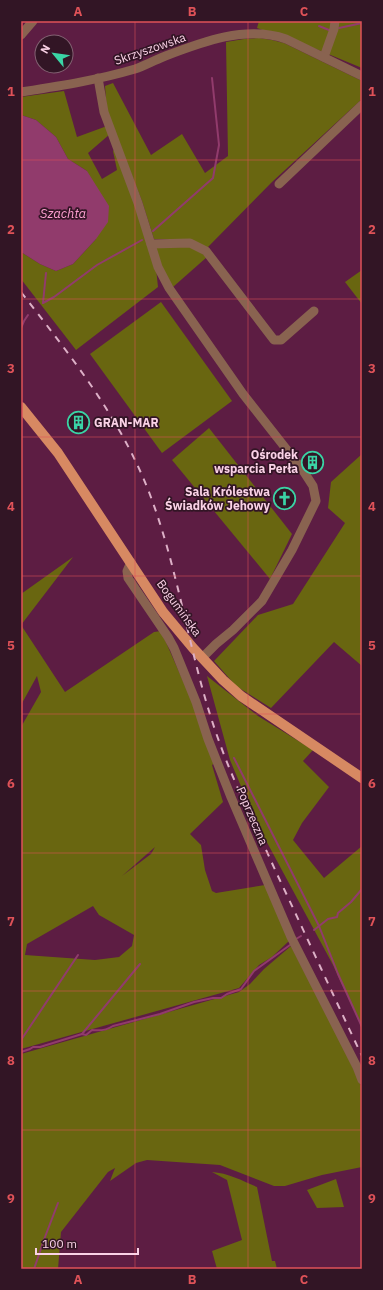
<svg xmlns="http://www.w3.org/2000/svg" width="383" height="1290" viewBox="0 0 383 1290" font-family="'IBM Plex Sans',sans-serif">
<rect width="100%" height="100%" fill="#5d1d43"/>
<g fill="#696610" fill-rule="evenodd">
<polygon points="259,21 362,21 362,68 316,49 257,28"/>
<polygon points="259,38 272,40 284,43 362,81 362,99 272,182 207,248 190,239 154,239 142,201 107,112 105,86 113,83 151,155 182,134 205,173 228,156 226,42 244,39"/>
<polygon points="64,91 77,137 107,126 110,134 88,153 102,179 117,170 113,151 116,148 156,268 158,287 76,350 21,279 21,252 40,264 56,271 73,264 96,239 87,171 68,159 56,137 36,120 21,115 21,97"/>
<polygon points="190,245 207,257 173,287 161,266 155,248"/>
<polygon points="362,270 362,304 345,282"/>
<polygon points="161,302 232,401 162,453 90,354"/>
<polygon points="209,428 292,534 270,579 172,460"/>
<polygon points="362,454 362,666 334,642 271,708 236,686 214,661 258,615 293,604 345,523 328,508 331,482"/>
<path d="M73,557L21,625L65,692L154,632L161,631L191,699L215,763L212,765L223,802L190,834L201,845L205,870L212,891L216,893L265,885L289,941L272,957L259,965L239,988L21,1049V727L41,692L37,676L21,705V594ZM155,847L151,854L122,876ZM93,906L99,915L134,935L132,946L119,957L95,960L25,955L27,944Z"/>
<polygon points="207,676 258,716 313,750 303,761 329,787 302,823 293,840 324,878 362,846 362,1028 333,965 256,822 230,760"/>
<polygon points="291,946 347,1055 362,1088 362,1167 322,1175 285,1186 274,1186 220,1165 147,1160 136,1163 110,1181 115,1168 108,1172 61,1232 58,1269 21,1269 21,1054 239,992 250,984 264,969"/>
<path d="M212,1172C228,1173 243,1181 257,1187L272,1261H275L277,1269H217L212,1251L242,1240L227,1180Z"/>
<polygon points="336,1179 344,1207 317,1208 307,1190"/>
</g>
<polygon fill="#913b6c" points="21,115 36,120 56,137 68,159 87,171 109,206 108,222 96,239 73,264 56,271 40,264 21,252"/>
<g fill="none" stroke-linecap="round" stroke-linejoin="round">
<g stroke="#913b6c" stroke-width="2">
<polyline points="319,26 329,30"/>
<polyline points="339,28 362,23"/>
<polyline points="153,231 213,178 219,145 212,78"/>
<polyline points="43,303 54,297 97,265 142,240"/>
<polyline points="43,303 46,273"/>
<polyline points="21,328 24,321 28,315"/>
<polyline points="234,758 319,926 338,974 362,1027"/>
<polyline points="314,930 328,919 337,917 338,913 351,902 362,889"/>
<polyline points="296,939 301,936"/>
<polyline points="82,1034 140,964"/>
<polyline points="21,1040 78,955"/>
<path d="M21,1052L30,1049L33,1047H40L82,1034L86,1035L92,1030C100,1031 107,1030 113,1026L160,1014L194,1002L213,998H221L227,994L241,989L254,971L290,945"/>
<polyline points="34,1269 45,1237 58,1203"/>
</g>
<g stroke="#896350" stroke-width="9">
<polyline points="21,35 33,21"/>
<polyline points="324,57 334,29 335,21"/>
<polyline points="98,78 104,112 138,203 158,267 169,288 243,394 302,469 313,486 316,501 292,550 262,601 233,630 216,644 202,658"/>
<path d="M21,92C59,86 98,80 135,69C144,66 153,61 163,57C202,42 245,25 286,39L362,76"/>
<polyline points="279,184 362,105"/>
<polyline points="151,244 190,243 206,251 274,340 281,340 314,311"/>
<polyline points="131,562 127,571 128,578 168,637 174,648 196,702 208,739 231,797 291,937 357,1067 362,1080"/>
</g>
<polyline stroke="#d78962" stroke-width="10" points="21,407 58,453 163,612 193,648 223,680 241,696 362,778"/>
<path stroke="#ddb0c7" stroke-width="2" stroke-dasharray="7 7" stroke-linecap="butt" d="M21,292C69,354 117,413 147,487C180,570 189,660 220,744C236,788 257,829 276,872C305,933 333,995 362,1056"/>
</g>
<path fill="none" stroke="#df5258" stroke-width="1" stroke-opacity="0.55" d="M135,21V1269M248,21V1269M21,160H362M21,299H362M21,437H362M21,576H362M21,714H362M21,853H362M21,991H362M21,1130H362"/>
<defs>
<symbol id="building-ring" viewBox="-11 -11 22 22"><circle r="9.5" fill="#321525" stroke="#3ad4a5" stroke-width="1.5"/><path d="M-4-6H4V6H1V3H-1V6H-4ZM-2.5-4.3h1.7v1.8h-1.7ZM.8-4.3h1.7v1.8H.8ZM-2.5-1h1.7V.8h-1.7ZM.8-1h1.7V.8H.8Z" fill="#3ad4a5"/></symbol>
<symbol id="church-ring" viewBox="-11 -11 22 22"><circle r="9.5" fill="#321525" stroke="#3ad4a5" stroke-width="1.5"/><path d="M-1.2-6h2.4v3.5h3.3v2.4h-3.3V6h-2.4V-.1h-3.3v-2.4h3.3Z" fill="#3ad4a5"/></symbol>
</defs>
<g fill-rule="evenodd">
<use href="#building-ring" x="66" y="410" width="25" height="25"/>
<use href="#building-ring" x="300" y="450" width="25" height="25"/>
<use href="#church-ring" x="272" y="486" width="25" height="25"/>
</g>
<g text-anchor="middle" stroke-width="3.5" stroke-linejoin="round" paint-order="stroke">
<g font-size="12" fill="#fad2e6" stroke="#321525">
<text transform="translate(150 49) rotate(-19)" y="4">Skrzyszowska</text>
<text transform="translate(179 608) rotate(54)" y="4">Bogumińska</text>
<text transform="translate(252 816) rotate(67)" y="4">Poprzeczna</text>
</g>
<g font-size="12" font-weight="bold" fill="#fad2e6" stroke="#321525" text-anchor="end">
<text x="94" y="427" text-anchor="start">GRAN-MAR</text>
<text x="298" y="459">Ośrodek<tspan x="298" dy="14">wsparcia Perła</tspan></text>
<text x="270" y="496">Sala Królestwa<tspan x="270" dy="14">Świadków Jehowy</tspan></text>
</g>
<g font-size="13" font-style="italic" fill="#fd9fd0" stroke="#321525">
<text x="63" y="218">Szachta</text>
</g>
</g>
<rect width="383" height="1290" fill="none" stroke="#321525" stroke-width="44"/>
<g transform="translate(54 54) rotate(299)"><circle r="19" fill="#321525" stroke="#826172"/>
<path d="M0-3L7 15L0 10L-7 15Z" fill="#3ad4a5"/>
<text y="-6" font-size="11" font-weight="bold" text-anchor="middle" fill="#fad2e6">N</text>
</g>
<path d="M36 1248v6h102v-6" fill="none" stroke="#fad2e6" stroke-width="2"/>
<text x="42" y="1248" font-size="12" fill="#fad2e6" stroke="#321525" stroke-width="3" paint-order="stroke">100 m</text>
<rect x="22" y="22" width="339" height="1246" fill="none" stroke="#df5258" stroke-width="1.5"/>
<g font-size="13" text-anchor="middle" font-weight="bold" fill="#df5258">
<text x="78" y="16">A</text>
<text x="192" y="16">B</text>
<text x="304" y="16">C</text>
<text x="11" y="96">1</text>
<text x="372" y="96">1</text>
<text x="11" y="234">2</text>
<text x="372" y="234">2</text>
<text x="11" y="373">3</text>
<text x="372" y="373">3</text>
<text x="11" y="511">4</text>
<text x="372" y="511">4</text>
<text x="11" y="650">5</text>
<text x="372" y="650">5</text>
<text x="11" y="788">6</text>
<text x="372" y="788">6</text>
<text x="11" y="926">7</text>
<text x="372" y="926">7</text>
<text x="11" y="1065">8</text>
<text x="372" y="1065">8</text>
<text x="11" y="1203">9</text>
<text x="372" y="1203">9</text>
<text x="78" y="1284">A</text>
<text x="192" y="1284">B</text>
<text x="304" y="1284">C</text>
</g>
</svg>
